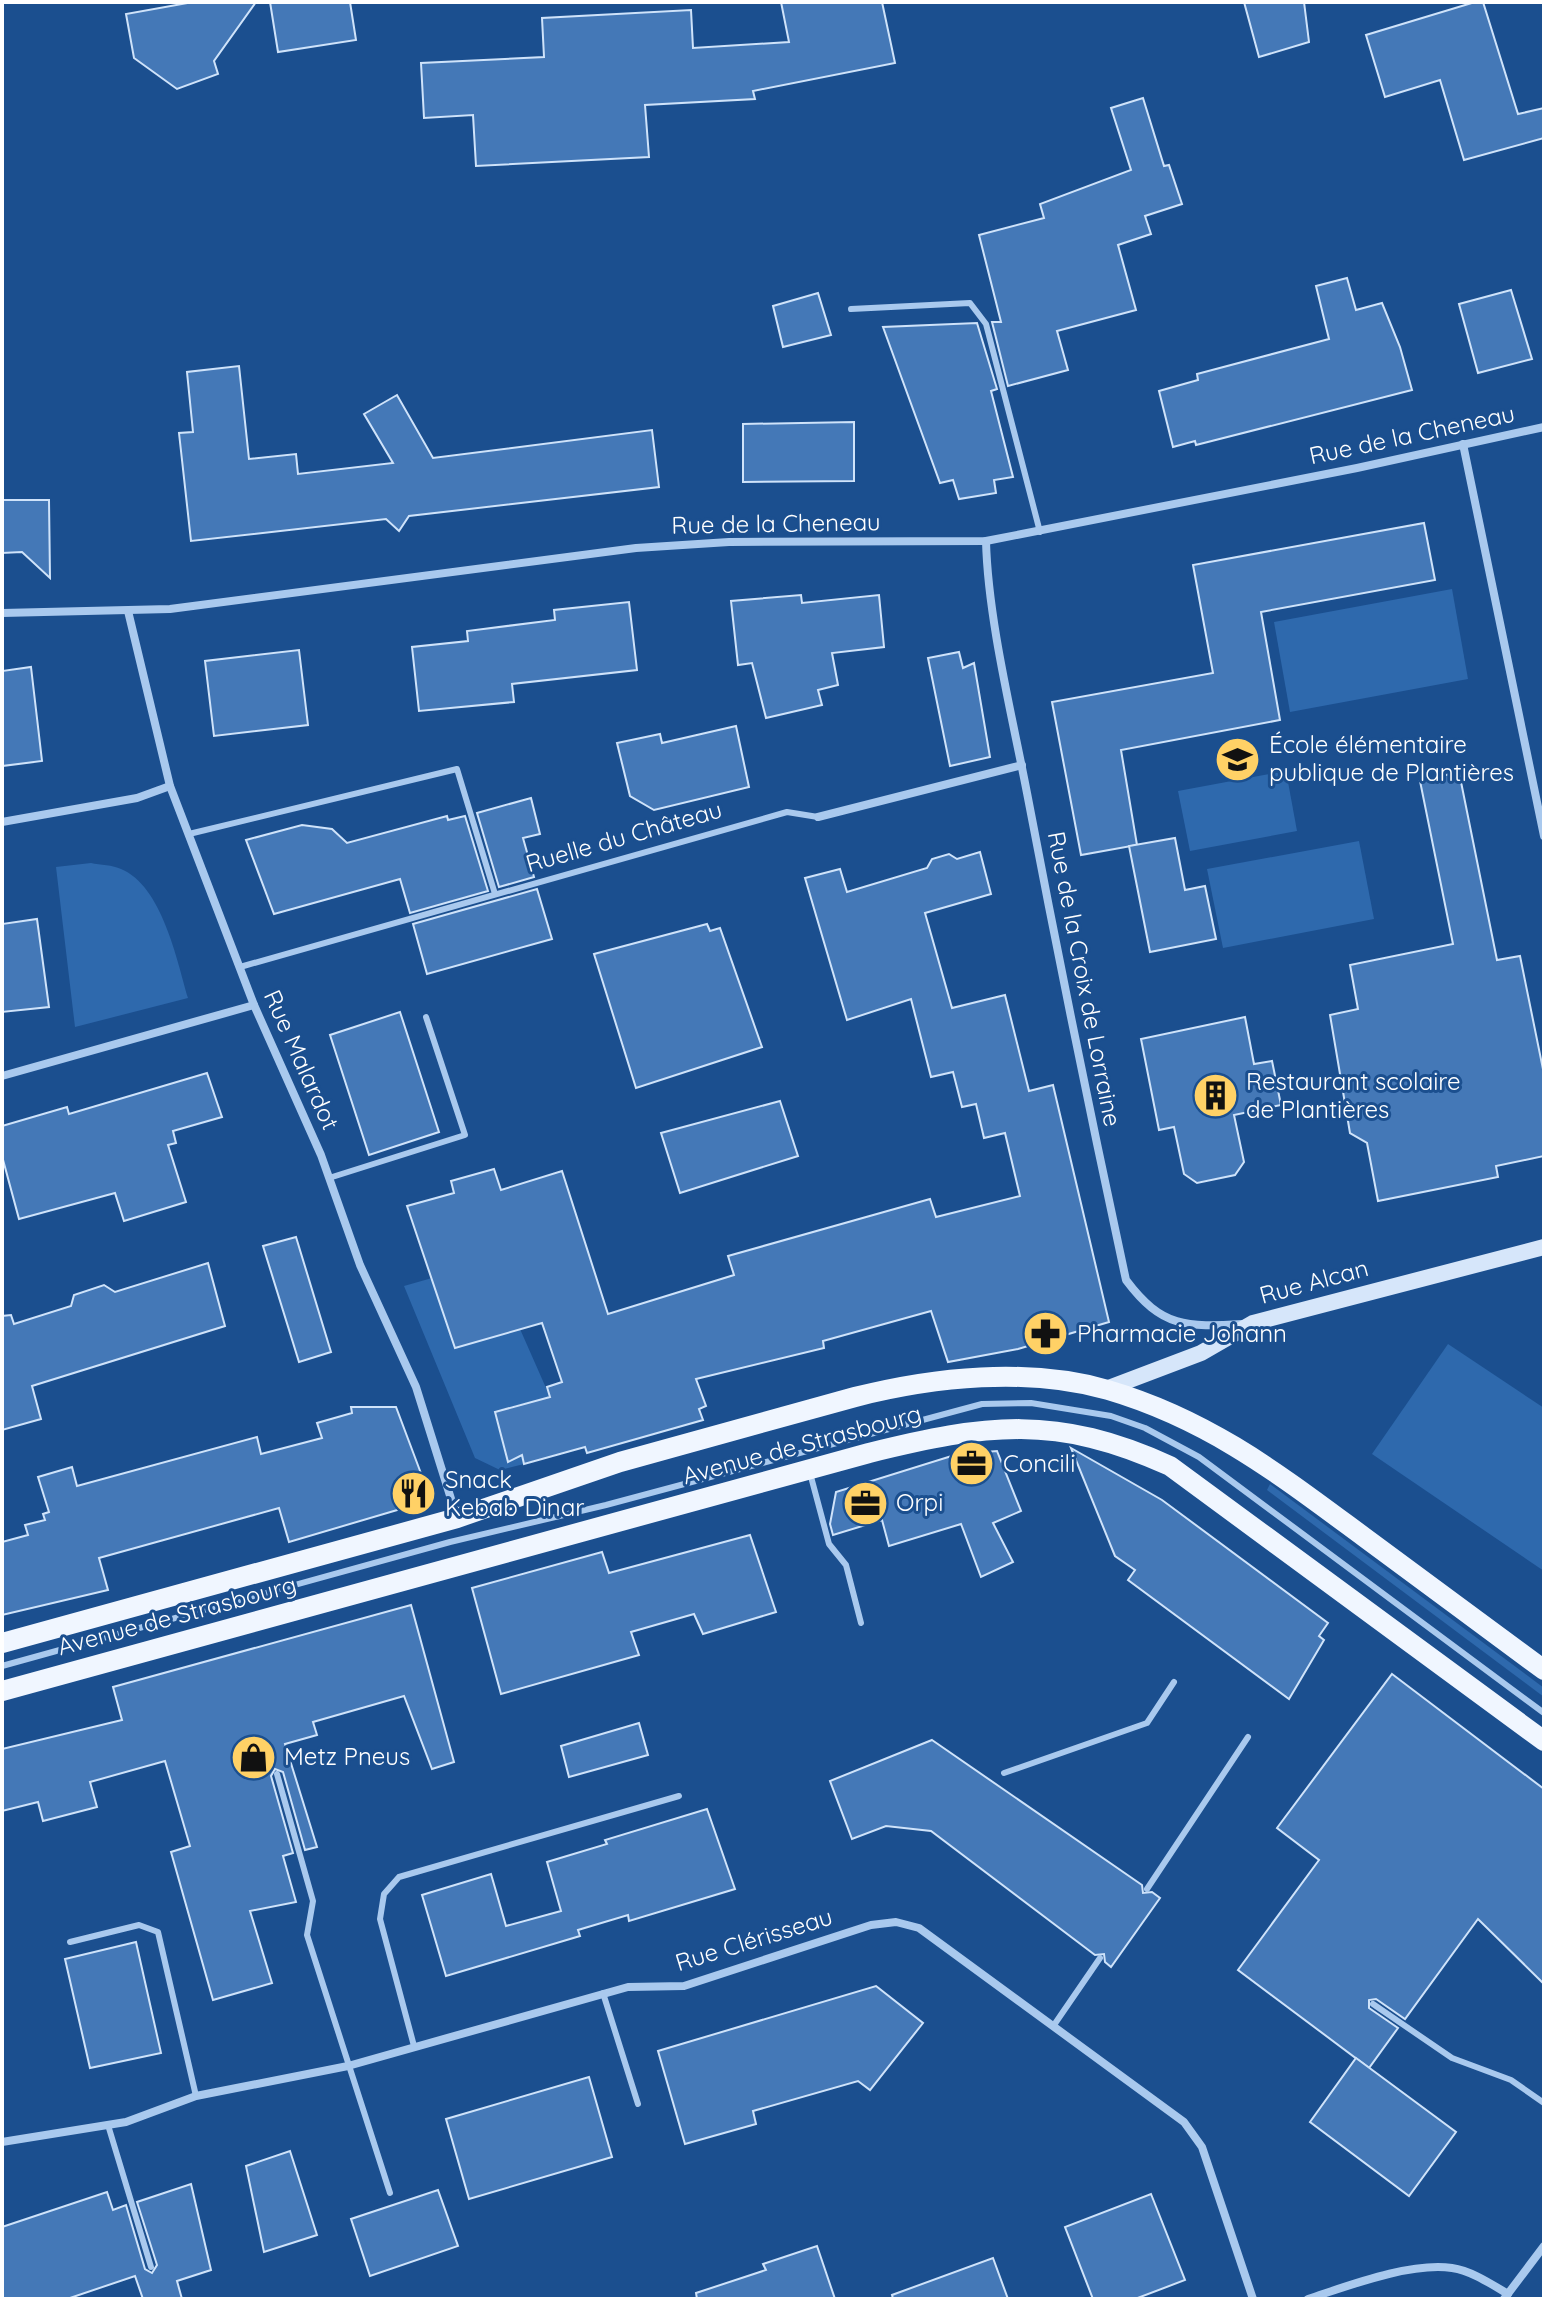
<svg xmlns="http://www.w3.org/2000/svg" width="1546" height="2301" viewBox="0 0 1546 2301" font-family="Quicksand,sans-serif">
<rect width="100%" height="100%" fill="#1b4f8f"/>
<g fill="#2e69ad">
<polygon points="1452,589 1468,679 1290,712 1274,622"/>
<polygon points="1286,771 1297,831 1190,851 1178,791"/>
<polygon points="1359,841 1374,919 1223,948 1207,869"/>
<path d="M91,863C100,865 113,865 121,869C162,886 177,960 188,998L75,1027L56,867Z"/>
<polygon points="432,1278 455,1348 520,1329 550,1397 494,1411 507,1461 522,1454 524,1464 500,1470 475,1458 404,1286"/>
<polygon points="1448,1344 1544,1408 1544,1571 1372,1454"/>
<polygon points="1270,1484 1544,1688 1544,1697 1267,1490"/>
</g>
<g fill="#4478b7" stroke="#cfe3fa" stroke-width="2">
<polygon points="193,2 256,2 214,61 218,74 177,89 134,58 126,14"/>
<polygon points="270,2 350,2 356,40 278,52"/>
<polygon points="781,2 882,2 895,63 753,91 755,99 645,105 649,157 476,166 473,115 424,118 421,63 544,57 542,18 691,10 693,48 789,42"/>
<polygon points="1244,2 1304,2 1309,42 1259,57"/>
<polygon points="1475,2 1483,2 1518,114 1544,108 1544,138 1464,160 1440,80 1385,97 1366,35"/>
<polygon points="1143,98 1164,166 1169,165 1182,204 1145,216 1151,234 1118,245 1136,310 1057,331 1068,370 1008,386 992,322 1001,322 979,235 1044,218 1040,204 1131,170 1111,108"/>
<polygon points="1347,278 1356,310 1382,303 1400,347 1412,390 1196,445 1195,441 1173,447 1159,391 1198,380 1197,374 1329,339 1316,286"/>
<polygon points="1511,290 1532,359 1478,373 1459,304"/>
<polygon points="818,293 831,335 783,347 773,306"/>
<polygon points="977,323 997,389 991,391 1013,477 994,480 996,493 959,499 953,480 940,483 883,327"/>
<polygon points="239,366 249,459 296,454 298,474 393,463 364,414 397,395 433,458 652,430 659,487 409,516 399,531 386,519 191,541 179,433 193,432 187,372"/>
<polygon points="854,422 854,481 743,482 743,424"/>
<polygon points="2,500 49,500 50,578 22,552 2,553"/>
<polygon points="1424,523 1435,580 1261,612 1280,720 1121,750 1137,845 1081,855 1052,702 1213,673 1193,565"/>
<polygon points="801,595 802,603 879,595 884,647 832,653 838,685 818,690 822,705 766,718 752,663 738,665 731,601"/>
<polygon points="629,602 637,670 512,684 514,702 419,711 412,647 468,641 467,631 555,620 554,610"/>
<polygon points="299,650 308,725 214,736 205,661"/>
<polygon points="959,652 963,668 974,663 990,757 950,766 928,658"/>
<polygon points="31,667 42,761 2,766 2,671"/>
<polygon points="736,726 749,787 654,810 630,796 617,743 660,734 662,743"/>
<polygon points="1459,772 1497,960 1520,956 1544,1074 1544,1156 1496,1166 1498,1177 1378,1201 1367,1143 1350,1133 1330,1015 1358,1009 1350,965 1453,944 1420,781"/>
<polygon points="531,798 540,834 523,838 534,877 499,887 477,813"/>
<polygon points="447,816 448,820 465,816 488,891 410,913 400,879 274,914 246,840 302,825 332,829 347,843"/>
<polygon points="1175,838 1185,890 1205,886 1216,939 1150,952 1129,846"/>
<polygon points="980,852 991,894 925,913 952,1008 1005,995 1029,1091 1053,1085 1109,1322 1018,1349 948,1362 931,1311 823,1341 824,1348 696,1379 706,1406 699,1409 703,1420 587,1453 585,1447 524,1464 522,1455 508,1462 495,1412 550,1397 547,1387 562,1382 542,1323 455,1348 407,1206 454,1193 451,1181 494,1169 501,1190 562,1171 608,1314 734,1275 728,1256 930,1199 936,1217 1020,1196 1005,1133 984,1138 976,1104 962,1107 953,1072 931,1077 911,999 847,1020 805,878 840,869 847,892 927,868 932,859 949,854 957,859"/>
<polygon points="537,889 552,939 427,974 413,924"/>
<polygon points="37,919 49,1007 2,1012 2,924"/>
<polygon points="707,924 710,931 720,928 762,1047 636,1088 594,954"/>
<polygon points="400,1012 439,1132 369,1155 330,1035"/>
<polygon points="1245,1017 1254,1064 1272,1061 1281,1105 1234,1115 1244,1162 1235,1175 1197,1183 1184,1174 1174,1127 1159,1130 1141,1039"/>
<polygon points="207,1073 222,1117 173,1131 176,1143 168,1145 186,1202 124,1221 115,1193 19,1219 2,1156 2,1126 67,1107 69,1114"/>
<polygon points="780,1101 798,1156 680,1193 661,1133"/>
<polygon points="296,1237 331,1352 299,1362 263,1246"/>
<polygon points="208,1263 225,1326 32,1386 41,1419 2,1430 2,1316 11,1315 14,1324 71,1306 74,1295 104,1285 115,1292"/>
<polygon points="351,1407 396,1407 431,1500 289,1542 279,1508 99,1558 108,1590 2,1615 2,1542 28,1535 25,1525 45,1520 43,1514 49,1512 38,1477 72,1467 77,1486 257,1437 261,1454 322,1438 317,1423 352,1413"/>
<polygon points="1071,1448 1162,1500 1328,1623 1319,1636 1324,1640 1289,1699 1128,1580 1135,1570 1115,1556"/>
<polygon points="997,1451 1021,1511 993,1523 1013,1562 981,1577 961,1524 889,1546 882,1520 833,1535 830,1524 836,1492 958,1454"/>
<polygon points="750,1535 776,1612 703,1634 694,1614 631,1632 639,1655 501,1694 472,1588 602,1552 609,1573"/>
<polygon points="411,1605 454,1762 432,1769 404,1696 313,1722 317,1735 285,1744 317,1847 305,1850 283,1772 275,1769 271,1776 293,1853 283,1856 296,1902 250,1911 272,1983 213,2000 171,1852 190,1846 165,1761 90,1782 97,1807 43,1821 38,1802 2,1811 2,1749 122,1720 113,1687"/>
<polygon points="1392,1674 1544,1789 1544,1984 1478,1919 1405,2019 1376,1999 1369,2000 1369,2008 1398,2028 1369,2068 1238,1970 1319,1860 1277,1828"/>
<polygon points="639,1723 648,1755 569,1777 561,1746"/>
<polygon points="932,1740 1142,1885 1143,1893 1152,1892 1160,1898 1111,1967 1105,1962 1104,1954 1095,1955 931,1831 886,1826 852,1839 830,1781"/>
<polygon points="707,1809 735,1889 629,1921 628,1915 578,1930 580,1936 446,1976 422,1895 491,1874 506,1926 561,1911 547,1862 607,1844 605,1840"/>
<polygon points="136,1942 161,2053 90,2068 65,1959"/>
<polygon points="876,1986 923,2023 870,2090 858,2081 753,2111 756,2124 685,2144 658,2051"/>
<polygon points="1356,2058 1456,2132 1409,2196 1310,2122"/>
<polygon points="589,2077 612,2157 469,2199 446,2119"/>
<polygon points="290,2151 317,2235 264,2252 246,2166"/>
<polygon points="191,2184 211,2270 177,2281 182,2299 143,2299 135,2276 67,2299 2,2299 2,2227 107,2192 113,2210 126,2205 145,2269 152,2273 157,2265 137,2202"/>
<polygon points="438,2190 458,2246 370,2276 351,2219"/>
<polygon points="1151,2194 1185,2280 1135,2299 1093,2299 1065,2227"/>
<polygon points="817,2246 835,2299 697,2299 696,2293 766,2270 763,2264"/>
<polygon points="993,2258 1008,2299 893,2299 892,2295"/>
</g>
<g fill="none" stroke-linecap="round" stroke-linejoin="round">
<g stroke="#a9c9ee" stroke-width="6">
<polyline points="851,309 970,303 986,324 1040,532"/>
<polyline points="189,834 457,769 495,894"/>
<polyline points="240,967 787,812 818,817"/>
<polyline points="329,1178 465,1135 426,1017"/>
<polyline points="810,1473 829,1544 846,1565 861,1623"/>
<polyline points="2,1666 450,1542 606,1505 982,1404 1031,1403 1111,1416 1145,1428 1199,1457 1544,1713"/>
<polyline points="1004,1773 1147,1723 1174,1682"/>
<polyline points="277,1774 313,1901 307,1935 390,2193"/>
<polyline points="1147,1889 1248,1737"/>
<polyline points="70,1942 139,1925 158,1932 196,2096"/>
<polyline points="603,1993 638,2104"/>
<polyline points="1373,2004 1452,2058 1511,2080 1544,2103"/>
<polyline points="1054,2025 1100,1958"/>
<polyline points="414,2046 380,1919 384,1894 399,1877 679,1796"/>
<polyline points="108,2125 151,2267"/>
</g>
<g stroke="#a9c9ee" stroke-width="8">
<polyline points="1463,444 1544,836"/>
<path d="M986,541C988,619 1012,715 1027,793C1058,956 1091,1118 1126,1280C1162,1328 1186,1327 1243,1324"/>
<polyline points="128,611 170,786 254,1005 321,1155 360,1265 416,1387 457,1518"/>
<polyline points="2,613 170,609 636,548 729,542 986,541 1357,468 1544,427"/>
<polyline points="818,817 1022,765"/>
<polyline points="2,822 137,798 170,786"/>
<polyline points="2,1076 254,1005"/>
<polyline points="2,2142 126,2122 196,2096 348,2066 628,1987 684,1986 871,1925 896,1922 919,1928 1184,2122 1202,2147 1253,2299"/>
<path d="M1308,2299C1348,2286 1410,2262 1452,2268C1472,2271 1491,2284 1508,2294"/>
<polyline points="1504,2299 1544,2246"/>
</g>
<polyline stroke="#d6e6fa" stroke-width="16" points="1106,1389 1201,1353 1253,1323 1544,1247"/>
<g stroke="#f0f6ff" stroke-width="20">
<path d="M2,1643L457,1518L620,1462L855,1397C934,1377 1028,1367 1108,1390C1210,1420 1280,1475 1364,1537C1424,1581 1484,1626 1544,1670"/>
<path d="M2,1691L869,1453C987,1424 1056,1414 1170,1466L1544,1741"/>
</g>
</g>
<defs>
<symbol id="school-disc" viewBox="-11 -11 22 22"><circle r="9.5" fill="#ffd166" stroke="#1b4f8f"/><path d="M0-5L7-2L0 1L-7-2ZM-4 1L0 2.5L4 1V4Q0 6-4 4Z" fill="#111"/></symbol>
<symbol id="building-disc" viewBox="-11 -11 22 22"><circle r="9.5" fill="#ffd166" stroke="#1b4f8f"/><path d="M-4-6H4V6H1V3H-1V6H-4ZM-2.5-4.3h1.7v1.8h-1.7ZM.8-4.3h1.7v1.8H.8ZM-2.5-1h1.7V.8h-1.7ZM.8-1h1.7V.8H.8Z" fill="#111"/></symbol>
<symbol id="pharmacy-disc" viewBox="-11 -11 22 22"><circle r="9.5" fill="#ffd166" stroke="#1b4f8f"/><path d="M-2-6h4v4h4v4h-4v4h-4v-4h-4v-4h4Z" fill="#111"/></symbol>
<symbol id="office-disc" viewBox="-11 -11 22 22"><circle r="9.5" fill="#ffd166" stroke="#1b4f8f"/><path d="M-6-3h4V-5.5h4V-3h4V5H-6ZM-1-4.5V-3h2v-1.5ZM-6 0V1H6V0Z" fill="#111"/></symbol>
<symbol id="restaurant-disc" viewBox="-11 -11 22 22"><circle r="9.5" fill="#ffd166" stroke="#1b4f8f"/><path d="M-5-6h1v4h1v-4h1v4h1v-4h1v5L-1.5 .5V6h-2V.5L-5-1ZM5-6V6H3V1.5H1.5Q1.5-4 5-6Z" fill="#111"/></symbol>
<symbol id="shop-disc" viewBox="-11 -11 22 22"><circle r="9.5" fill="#ffd166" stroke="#1b4f8f"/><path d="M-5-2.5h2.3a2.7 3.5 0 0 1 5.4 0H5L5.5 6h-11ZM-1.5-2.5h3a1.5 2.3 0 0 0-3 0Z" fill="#111"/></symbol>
</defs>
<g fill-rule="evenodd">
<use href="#school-disc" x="1212" y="734" width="51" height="51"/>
<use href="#building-disc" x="1190" y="1070" width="51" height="51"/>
<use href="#pharmacy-disc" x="1020" y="1308" width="51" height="51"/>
<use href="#office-disc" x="946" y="1438" width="51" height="51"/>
<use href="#restaurant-disc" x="388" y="1468" width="51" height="51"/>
<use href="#office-disc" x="840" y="1478" width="51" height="51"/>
<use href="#shop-disc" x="228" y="1732" width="51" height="51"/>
</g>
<g text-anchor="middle" stroke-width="6" stroke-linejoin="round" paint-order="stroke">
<g font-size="24" fill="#fff" stroke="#1b4f8f">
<text transform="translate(1412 435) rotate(-12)" y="8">Rue de la Cheneau</text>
<text transform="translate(776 524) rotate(-1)" y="8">Rue de la Cheneau</text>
<text transform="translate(624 837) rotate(-16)" y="8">Ruelle du Château</text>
<text transform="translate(1084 979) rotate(79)" y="8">Rue de la Croix de Lorraine</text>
<text transform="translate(301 1060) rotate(66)" y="8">Rue Malardot</text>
<text transform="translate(1314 1282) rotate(-15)" y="8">Rue Alcan</text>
<text transform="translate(802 1445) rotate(-15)" y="8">Avenue de Strasbourg</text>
<text transform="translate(177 1616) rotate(-15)" y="8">Avenue de Strasbourg</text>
<text transform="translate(754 1940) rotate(-17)" y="8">Rue Clérisseau</text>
</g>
<g font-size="24" fill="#fff" stroke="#1b4f8f" text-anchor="start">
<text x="1269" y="753">École élémentaire<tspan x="1269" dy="28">publique de Plantières</tspan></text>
<text x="1246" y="1090">Restaurant scolaire<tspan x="1246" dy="28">de Plantières</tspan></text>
<text x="1077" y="1342">Pharmacie Johann</text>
<text x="1003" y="1472">Concili</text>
<text x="445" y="1488">Snack<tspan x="445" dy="28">Kebab Dinar</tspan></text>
<text x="896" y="1511">Orpi</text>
<text x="284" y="1765">Metz Pneus</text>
</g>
</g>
<rect width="1546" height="2301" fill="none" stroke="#ffffff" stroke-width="8"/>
</svg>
